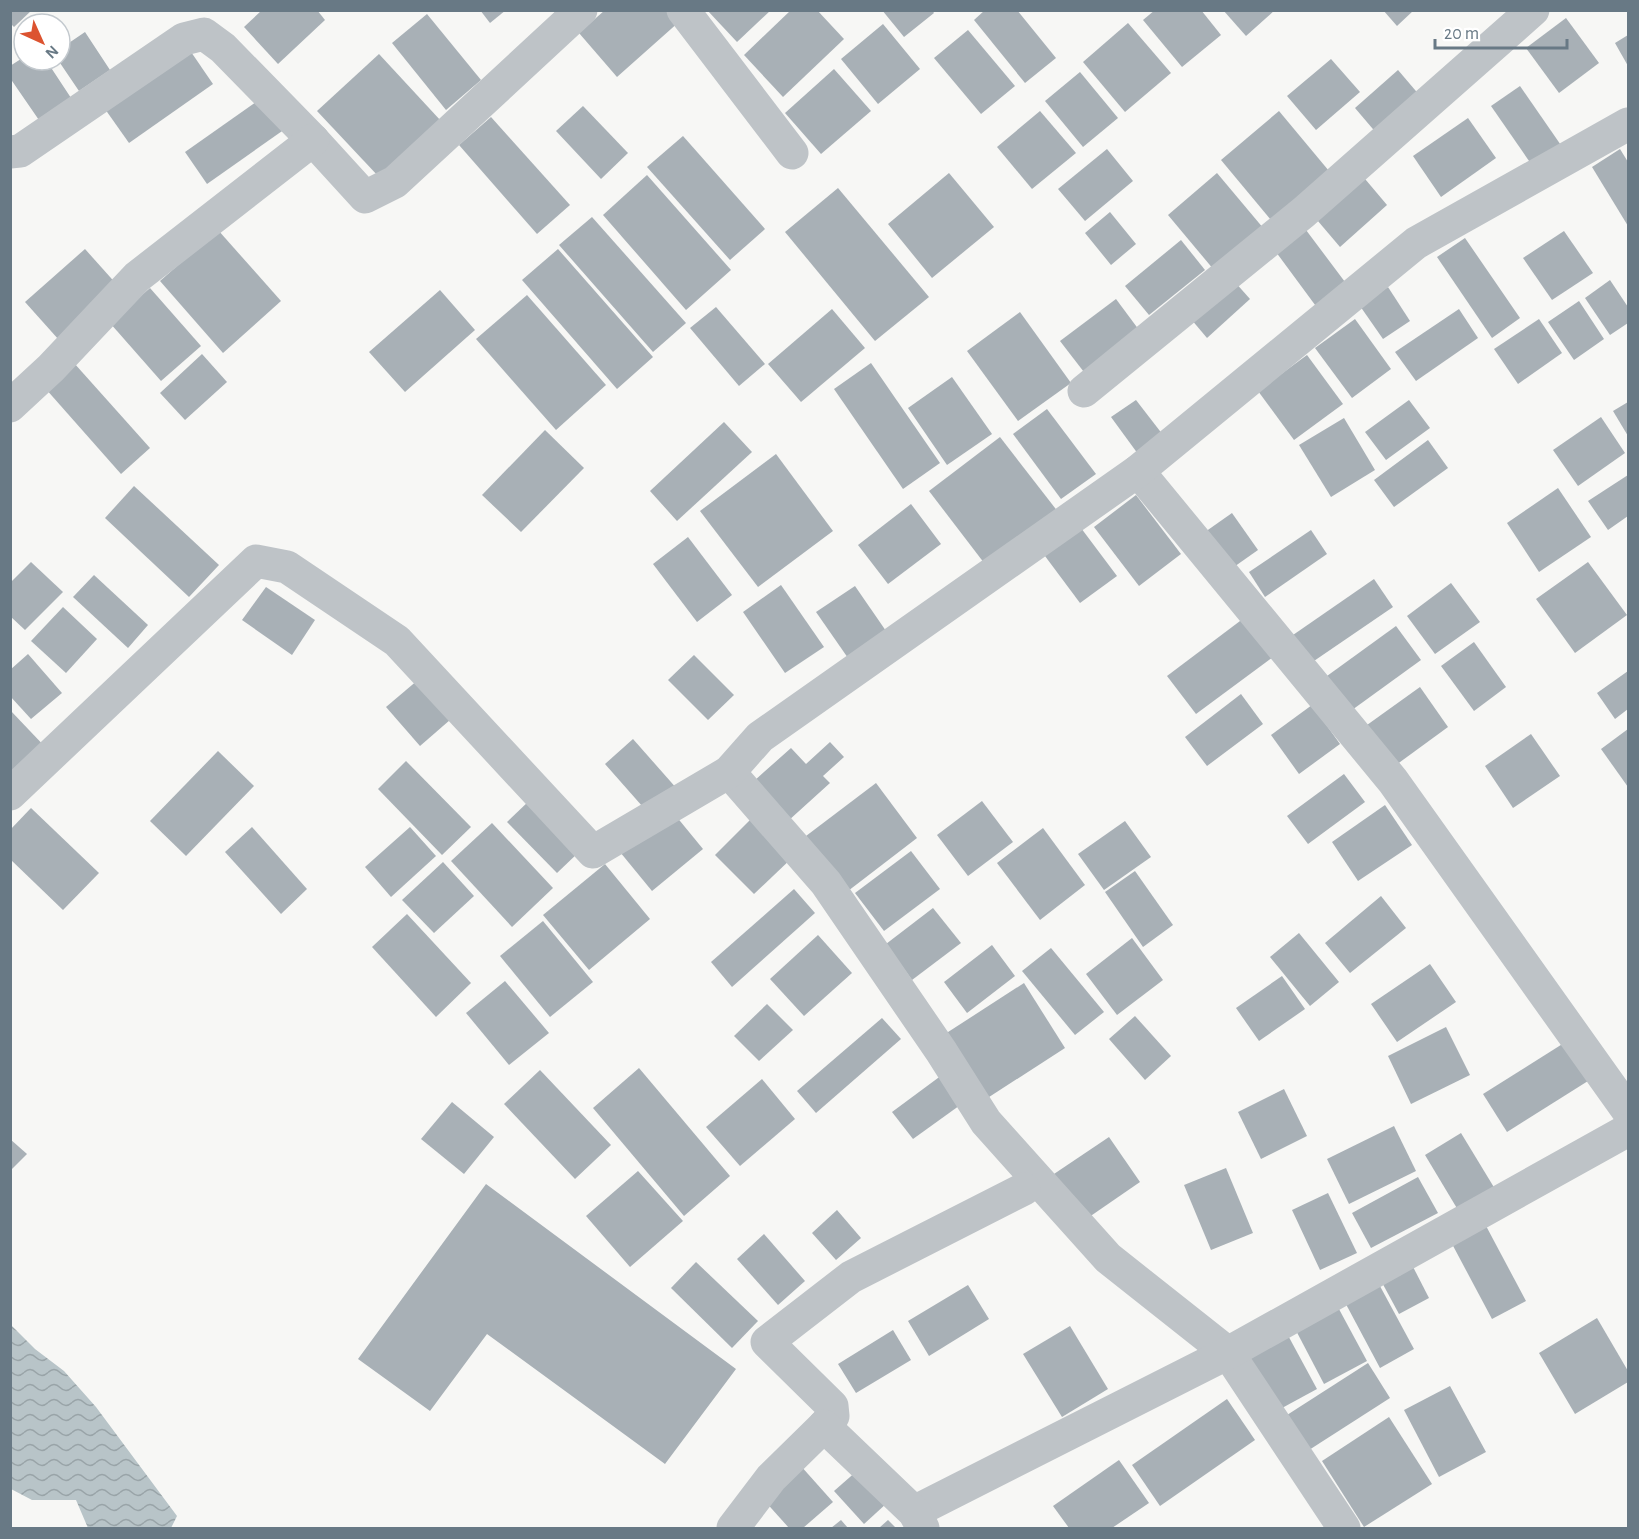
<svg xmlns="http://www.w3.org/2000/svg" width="1639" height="1539" viewBox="0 0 1639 1539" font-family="'Alegreya Sans',sans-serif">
<defs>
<pattern id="water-waves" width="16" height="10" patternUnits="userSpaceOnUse" patternTransform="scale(1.5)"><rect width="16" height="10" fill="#b8c4c8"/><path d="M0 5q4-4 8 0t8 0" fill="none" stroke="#99a4a8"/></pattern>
</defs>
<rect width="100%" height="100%" fill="#f7f7f5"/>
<polygon fill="url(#water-waves)" points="11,1325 35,1349 64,1371 96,1407 177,1516 171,1528 88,1528 76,1500 32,1500 11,1489"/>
<g fill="#a8b0b6">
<polygon points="10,10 32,10 14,27 10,23"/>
<polygon points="262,10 317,10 325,20 278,64 244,27"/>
<polygon points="480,10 506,10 490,23"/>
<polygon points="605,10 671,10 680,21 617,77 579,33"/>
<polygon points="707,10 771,10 737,42"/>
<polygon points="791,10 817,10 844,39 783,97 744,55"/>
<polygon points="882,10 932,10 934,13 904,37"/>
<polygon points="985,10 1017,10 1056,58 1025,83 974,20"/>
<polygon points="1155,10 1201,10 1221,35 1182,67 1143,20"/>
<polygon points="1223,10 1275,10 1246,36"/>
<polygon points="1383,10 1414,10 1397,26"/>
<polygon points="427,14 481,80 446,110 392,43"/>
<polygon points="1566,18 1599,63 1559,93 1526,48"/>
<polygon points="1128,23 1171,73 1125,112 1083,62"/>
<polygon points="883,24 920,69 878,104 841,59"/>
<polygon points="968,30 1015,86 981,114 934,58"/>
<polygon points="85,32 110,70 79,91 58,60 60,60 60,49"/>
<polygon points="1628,35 1628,66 1615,43"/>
<polygon points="189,49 213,84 129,143 105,109"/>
<polygon points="379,54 441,121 379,177 317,111"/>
<polygon points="24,57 24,60 46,60 73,101 41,123 10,78 10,66"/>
<polygon points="1331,59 1360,92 1316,130 1287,96"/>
<polygon points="834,69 871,111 821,154 785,113"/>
<polygon points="1398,70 1421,97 1378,135 1355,108"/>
<polygon points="1080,72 1118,118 1083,147 1045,101"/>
<polygon points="1520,86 1565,151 1536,171 1491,106"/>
<polygon points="263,97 285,129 207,184 185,152"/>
<polygon points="583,106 628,153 601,179 556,131"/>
<polygon points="1040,111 1076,153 1032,189 997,147"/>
<polygon points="1279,111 1334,177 1276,226 1221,160"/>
<polygon points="491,117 570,205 537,234 459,145"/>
<polygon points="1468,118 1496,158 1441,197 1413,156"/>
<polygon points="683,136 765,229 730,260 647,167"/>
<polygon points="1107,149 1133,181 1085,221 1058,189"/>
<polygon points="1620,149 1628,162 1628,226 1592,167"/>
<polygon points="949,173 994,227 932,278 888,224"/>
<polygon points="1217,173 1264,229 1214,270 1168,215"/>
<polygon points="1360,173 1387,205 1340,247 1312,214"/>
<polygon points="647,175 731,270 686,310 603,215"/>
<polygon points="838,188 929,297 875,341 785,232"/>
<polygon points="1110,212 1136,244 1111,265 1085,233"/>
<polygon points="592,217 686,323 653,352 559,245"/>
<polygon points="218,230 281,301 223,353 160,281"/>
<polygon points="1306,230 1351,290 1321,313 1276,252"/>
<polygon points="1564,231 1593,273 1552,300 1523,258"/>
<polygon points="1465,238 1520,318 1492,338 1437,257"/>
<polygon points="1181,240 1205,270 1149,315 1125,286"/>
<polygon points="85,249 119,287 59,340 25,302"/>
<polygon points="558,249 653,357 617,389 522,280"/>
<polygon points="1610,280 1628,307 1628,323 1610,335 1585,298"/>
<polygon points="1234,281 1250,299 1207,338 1191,319"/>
<polygon points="1388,287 1410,321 1383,339 1360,306"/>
<polygon points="150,288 201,346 161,381 110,323"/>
<polygon points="440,290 475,330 405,392 369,352"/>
<polygon points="527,295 606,385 556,430 476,339"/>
<polygon points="1116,299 1142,334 1087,376 1060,341"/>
<polygon points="1579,301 1604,339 1574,360 1548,322"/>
<polygon points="716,307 765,364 739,386 690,328"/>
<polygon points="832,309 865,348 801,402 768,364"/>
<polygon points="1459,309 1478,338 1416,381 1395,352"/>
<polygon points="1020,312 1071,383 1018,421 967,351"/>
<polygon points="1355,319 1391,369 1352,398 1315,348"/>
<polygon points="1539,319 1562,353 1518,384 1494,349"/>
<polygon points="202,354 227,382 185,420 160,393"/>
<polygon points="1307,355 1343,404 1294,440 1258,391"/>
<polygon points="74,363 150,448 121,474 45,388"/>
<polygon points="871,363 940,463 903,489 834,389"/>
<polygon points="952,377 992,434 947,465 908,408"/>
<polygon points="1136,400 1163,435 1138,454 1111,417"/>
<polygon points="1409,400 1430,428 1386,460 1365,432"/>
<polygon points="1628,402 1628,436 1613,411"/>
<polygon points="1047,409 1096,474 1061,499 1013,434"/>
<polygon points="1601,417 1625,453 1578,486 1553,450"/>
<polygon points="1344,418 1375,470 1331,497 1299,445"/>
<polygon points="724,422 752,452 677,521 650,491"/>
<polygon points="545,430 584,468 521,532 482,495"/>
<polygon points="1000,437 1062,517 991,572 929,491"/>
<polygon points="1428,440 1448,468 1394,507 1374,480"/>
<polygon points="776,454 833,531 758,587 700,511"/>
<polygon points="1628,475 1628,516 1608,530 1588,501"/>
<polygon points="134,486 219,565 189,597 105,518"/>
<polygon points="1558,488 1591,537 1539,572 1507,523"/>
<polygon points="1136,495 1181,554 1139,586 1094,527"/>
<polygon points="911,504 941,544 888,584 858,545"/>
<polygon points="1232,513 1258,550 1231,569 1205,532"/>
<polygon points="1078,524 1117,576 1080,603 1042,552"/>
<polygon points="1311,530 1327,554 1265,597 1249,572"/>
<polygon points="688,537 732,595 697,622 653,564"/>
<polygon points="31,562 63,592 25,630 10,616 10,583"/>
<polygon points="1588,562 1627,615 1575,653 1536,599"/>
<polygon points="94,575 148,625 128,648 73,597"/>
<polygon points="1374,579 1393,607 1311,663 1293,635"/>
<polygon points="1451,583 1480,622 1435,654 1407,616"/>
<polygon points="781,585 824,647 785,673 743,612"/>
<polygon points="855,586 886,631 848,658 816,612"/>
<polygon points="266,587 315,620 292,655 242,620"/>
<polygon points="63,607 97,639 66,673 31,641"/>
<polygon points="1244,618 1273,657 1196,714 1167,676"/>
<polygon points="1396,626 1421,660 1352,710 1327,676"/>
<polygon points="1474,642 1506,687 1474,711 1441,666"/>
<polygon points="28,654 62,693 31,719 10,696 10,670"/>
<polygon points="694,655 734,695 708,720 668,680"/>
<polygon points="1628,671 1628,709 1615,719 1597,693"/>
<polygon points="425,674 458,713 420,746 386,707"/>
<polygon points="1420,687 1448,727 1396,765 1367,725"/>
<polygon points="1241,694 1263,724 1207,766 1185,737"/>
<polygon points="1312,705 1340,744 1299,774 1271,735"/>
<polygon points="10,710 49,751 10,786"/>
<polygon points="1628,729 1628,787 1601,749"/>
<polygon points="1531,734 1560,776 1513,808 1485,766"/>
<polygon points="633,739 678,790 650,815 605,764"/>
<polygon points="830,742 844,757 823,776 830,783 788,821 754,781 791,748 806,764"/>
<polygon points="218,751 254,786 186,856 150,821"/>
<polygon points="406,761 471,827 442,855 378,789"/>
<polygon points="1344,774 1365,802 1308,844 1287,816"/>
<polygon points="876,783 917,838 848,891 806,836"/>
<polygon points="530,800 580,851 557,873 507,822"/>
<polygon points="982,801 1013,842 968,876 937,835"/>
<polygon points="1385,805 1412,845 1358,881 1332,842"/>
<polygon points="31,808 99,873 63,910 10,859 10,830"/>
<polygon points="671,810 703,849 652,891 620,852"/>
<polygon points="754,816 794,856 754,894 715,855"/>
<polygon points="1125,821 1151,857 1104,890 1078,854"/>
<polygon points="492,823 553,888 512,927 451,861"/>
<polygon points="252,827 307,889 281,914 225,852"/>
<polygon points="410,827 436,856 391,897 365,867"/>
<polygon points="1043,828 1085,885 1040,920 997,863"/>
<polygon points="911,851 940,889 884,931 855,893"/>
<polygon points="443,862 474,896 434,933 402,900"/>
<polygon points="605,864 650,919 589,970 543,915"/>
<polygon points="1135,871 1173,925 1143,947 1105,892"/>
<polygon points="794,889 815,913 732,987 711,962"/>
<polygon points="1381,896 1406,928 1350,973 1325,943"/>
<polygon points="933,908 961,943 912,980 886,944"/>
<polygon points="407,914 471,983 436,1017 372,947"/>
<polygon points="543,921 593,982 550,1017 500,956"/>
<polygon points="1299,933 1339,982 1310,1006 1270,957"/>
<polygon points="818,935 852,973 804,1016 770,979"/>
<polygon points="1132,938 1163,980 1117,1015 1086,974"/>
<polygon points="992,945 1015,976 967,1013 944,982"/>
<polygon points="1051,948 1104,1012 1075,1035 1022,971"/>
<polygon points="1430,964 1456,1002 1397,1042 1371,1004"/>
<polygon points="1282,976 1305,1009 1259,1041 1236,1008"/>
<polygon points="505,981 549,1033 509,1065 466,1013"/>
<polygon points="1024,983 1065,1048 986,1099 945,1034"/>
<polygon points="767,1004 793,1030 759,1061 734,1036"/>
<polygon points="1135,1016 1171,1056 1145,1080 1109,1039"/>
<polygon points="882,1018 901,1039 816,1113 797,1091"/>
<polygon points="1446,1027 1470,1075 1411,1104 1388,1056"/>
<polygon points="1564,1043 1588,1081 1507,1132 1483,1094"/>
<polygon points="639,1068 730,1176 684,1216 593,1108"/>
<polygon points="540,1070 611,1145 575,1179 504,1104"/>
<polygon points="942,1075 963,1103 913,1139 892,1112"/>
<polygon points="762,1079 795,1119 740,1166 706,1127"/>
<polygon points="1284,1089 1307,1136 1261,1159 1238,1112"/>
<polygon points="452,1102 494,1137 464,1174 421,1139"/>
<polygon points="1394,1126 1416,1171 1349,1204 1327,1159"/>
<polygon points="1461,1133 1495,1189 1458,1210 1425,1155"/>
<polygon points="1109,1137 1140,1182 1079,1224 1048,1178"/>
<polygon points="10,1139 27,1154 10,1171"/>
<polygon points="1226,1168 1253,1233 1211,1250 1184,1185"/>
<polygon points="638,1171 683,1221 630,1267 586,1216"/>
<polygon points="1418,1177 1438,1213 1371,1248 1352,1213"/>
<polygon points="486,1184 736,1369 665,1464 487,1334 430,1411 358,1359"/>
<polygon points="1328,1193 1357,1253 1320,1270 1292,1210"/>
<polygon points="837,1210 861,1238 836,1260 812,1233"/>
<polygon points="1485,1224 1526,1301 1492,1319 1451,1242"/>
<polygon points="764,1234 805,1281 778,1305 737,1259"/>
<polygon points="1410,1261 1429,1298 1399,1314 1379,1277"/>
<polygon points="696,1262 758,1321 732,1348 671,1288"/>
<polygon points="1374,1275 1414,1349 1380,1368 1340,1293"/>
<polygon points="968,1285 989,1319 929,1356 908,1321"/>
<polygon points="1333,1298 1367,1361 1324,1384 1291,1321"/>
<polygon points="1597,1318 1628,1371 1628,1382 1575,1414 1539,1353"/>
<polygon points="1070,1326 1108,1389 1062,1417 1023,1354"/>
<polygon points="1284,1328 1317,1389 1271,1414 1238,1353"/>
<polygon points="893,1330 911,1360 856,1393 838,1364"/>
<polygon points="1368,1363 1390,1398 1309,1450 1287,1415"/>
<polygon points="1450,1386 1486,1452 1439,1477 1404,1410"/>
<polygon points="1227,1399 1255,1440 1160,1506 1132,1465"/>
<polygon points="1389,1417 1432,1484 1364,1527 1322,1461"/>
<polygon points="1119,1460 1149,1503 1112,1528 1069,1528 1053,1506"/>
<polygon points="800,1465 833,1502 803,1528 789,1528 763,1499"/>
<polygon points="858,1470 887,1503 864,1524 834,1491"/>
<polygon points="841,1520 848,1528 831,1528"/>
<polygon points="888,1520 896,1528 879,1528"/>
</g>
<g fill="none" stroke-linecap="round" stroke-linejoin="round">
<g stroke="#bec3c7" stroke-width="33">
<polyline points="683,10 792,153"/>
<polyline points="10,152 20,151 184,39 204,34 223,48 313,140 365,197 395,182 581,10"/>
<polyline points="1084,391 1304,212 1533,10"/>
<polyline points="10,406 51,368 137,277 313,140"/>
<polyline points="1138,471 1393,781 1628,1111"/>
<polyline points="729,772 826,883 941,1051 986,1122 1108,1258 1228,1353 1344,1528"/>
<polyline points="10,794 256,561 287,567 397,641 593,852 729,772 760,737 1138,471 1416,243 1628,124"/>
<polyline points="824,1426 833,1416 832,1406 767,1342 851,1277 1024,1189"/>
<polyline points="914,1512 1228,1353 1628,1130"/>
<polyline points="733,1528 771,1478 824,1426 914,1512 923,1528"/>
</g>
</g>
<rect width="1639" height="1539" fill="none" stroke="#687985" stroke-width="24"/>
<g transform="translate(42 42) rotate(135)"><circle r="28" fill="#ffffff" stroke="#c3c9ce" stroke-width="1.5"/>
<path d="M0-4.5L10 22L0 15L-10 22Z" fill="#dc5330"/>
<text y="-9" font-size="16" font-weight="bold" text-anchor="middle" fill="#687985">N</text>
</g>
<path d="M1435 39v9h132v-9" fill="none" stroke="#687985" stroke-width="3"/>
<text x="1444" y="39" font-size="18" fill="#687985" stroke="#ffffff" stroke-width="4.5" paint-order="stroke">20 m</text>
</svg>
